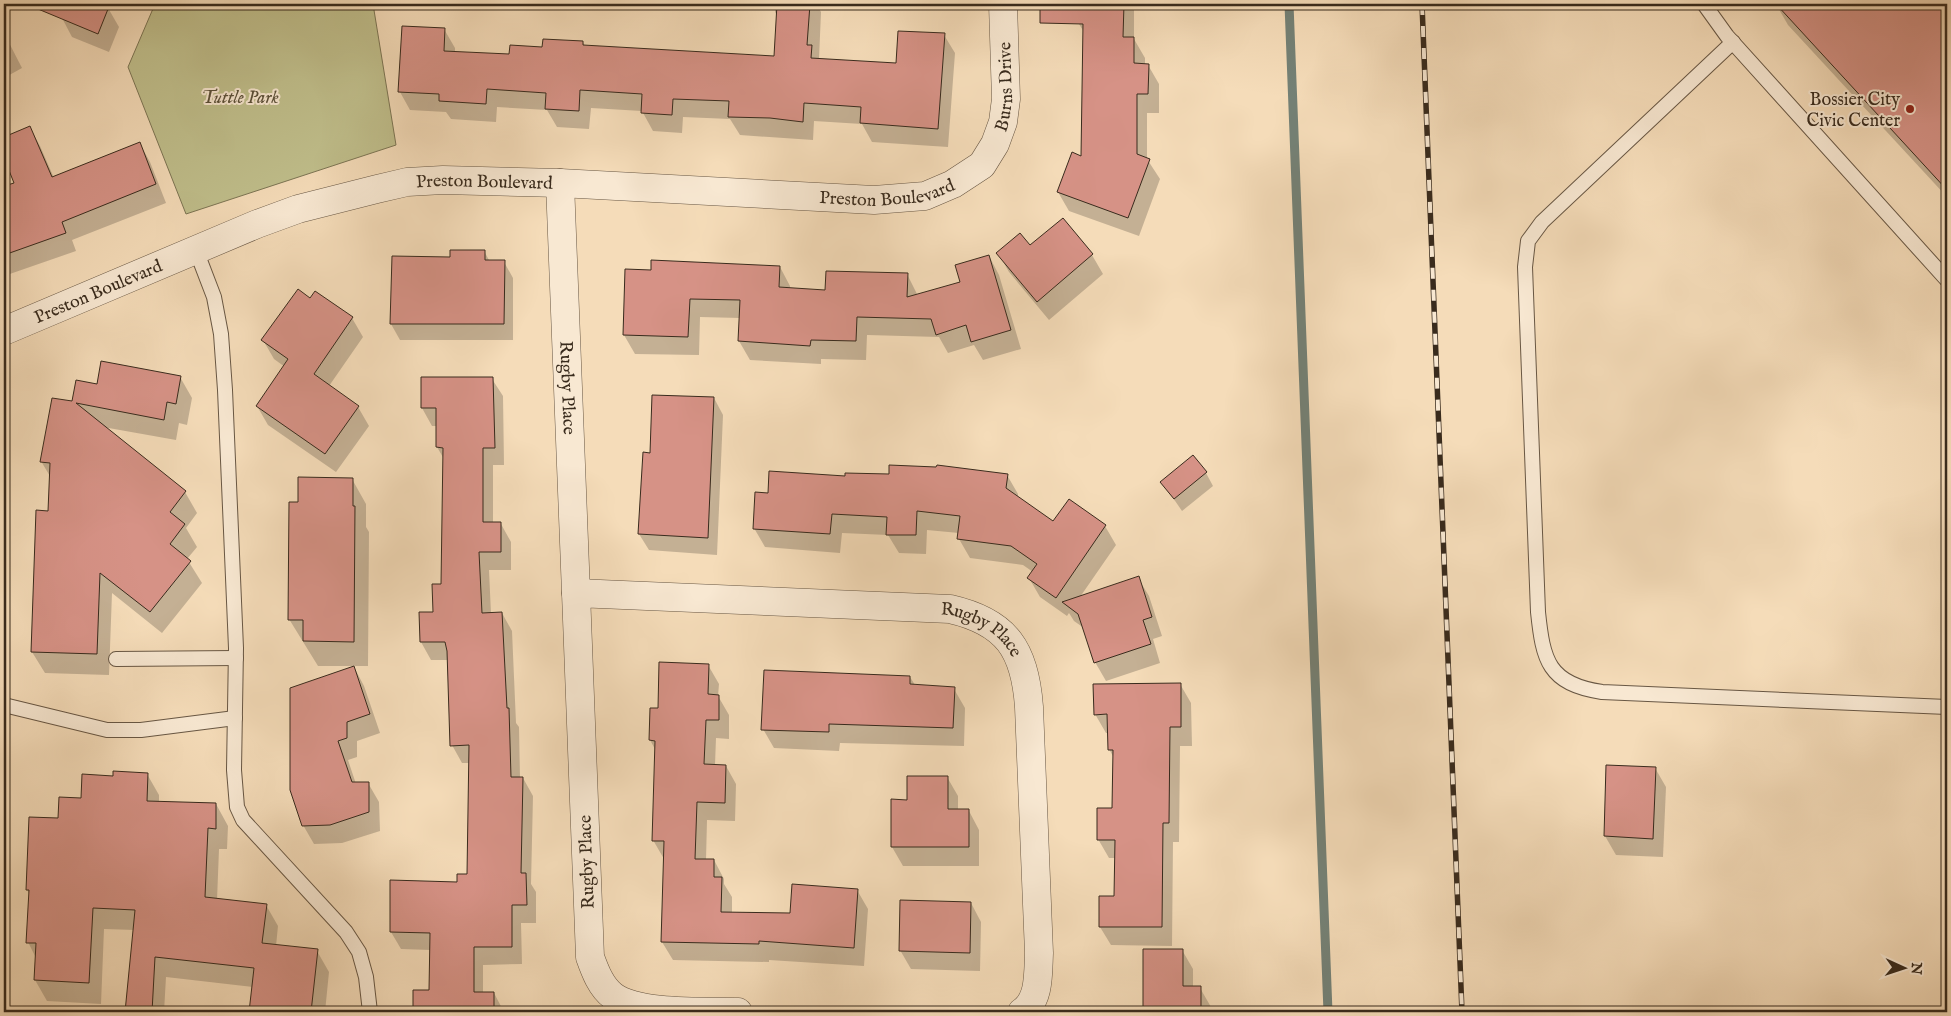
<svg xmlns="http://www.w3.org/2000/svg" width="1951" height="1016" viewBox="0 0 1951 1016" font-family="'IM FELL English',serif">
<rect width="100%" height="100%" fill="#f5dcb9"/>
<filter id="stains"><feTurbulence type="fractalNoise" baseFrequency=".004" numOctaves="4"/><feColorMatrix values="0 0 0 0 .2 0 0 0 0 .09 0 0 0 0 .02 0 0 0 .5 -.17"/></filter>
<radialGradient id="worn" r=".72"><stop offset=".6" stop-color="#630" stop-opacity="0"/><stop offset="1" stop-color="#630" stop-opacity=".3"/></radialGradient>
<polygon fill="#c0bf8c" stroke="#7c7554" points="155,4 373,4 396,145 186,214 128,67"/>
<g fill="#0003">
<polygon points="67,4 98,4 108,8 119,27 109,52 72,37 62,18"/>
<polygon points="775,4 816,4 821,12 819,59 897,64 944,35 955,53 948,147 872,142 862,124 814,121 813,140 740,135 730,119 683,117 682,133 653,131 642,111 591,108 589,129 557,127 547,110 497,107 496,122 451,119 446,112 410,110 400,92 444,29 455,48 455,53 510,56 544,48 583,42 585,46 775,57 778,17 775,12"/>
<polygon points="1080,4 1152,4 1152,7 1134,6 1134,39 1145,58 1145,65 1148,65 1159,84 1159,113 1147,113 1147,159 1160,179 1139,236 1069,211 1058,192 1082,157 1084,32 1079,24"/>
<polygon points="1776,4 1947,4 1947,197 1788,25"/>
<polygon points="4,33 22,68 4,78"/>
<polygon points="30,128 40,146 54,178 140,144 150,162 166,203 72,240 76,251 4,276 4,188 16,183 4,155 4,139"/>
<polygon points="1063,219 1092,255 1103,274 1049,320 1009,272 998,253 1030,247"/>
<polygon points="484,251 490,262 504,262 513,278 513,340 400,340 391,324 451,259"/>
<polygon points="989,256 999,275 1021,349 983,360 974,345 948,353 939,337 867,335 866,360 821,359 821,364 750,360 739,341 740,318 700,317 699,355 635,354 624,335 653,271 780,267 790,286 790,289 826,291 907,274 918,296 961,283"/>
<polygon points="316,292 352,318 363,337 329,386 358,407 369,426 336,472 268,425 257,406 285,367 274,359 263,340 311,299"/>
<polygon points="180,377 192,398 187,425 179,423 176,440 103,427 185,492 197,513 186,528 197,547 187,559 202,583 162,633 112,593 109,675 45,673 32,652 50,512 51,478 41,461 73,403 98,385"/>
<polygon points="492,379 503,396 504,465 493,465 493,524 501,524 511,542 511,570 489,570 491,614 502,613 512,631 516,723 519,727 520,778 523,778 533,796 531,884 536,892 536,923 521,923 522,964 483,965 483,993 494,993 504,1012 414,1012 414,991 431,991 431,950 401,949 391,932 468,875 470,763 462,763 452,745 447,660 431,660 421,642 435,613 442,585 444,459 437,447 437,426 432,426 422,408"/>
<polygon points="714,398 723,415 717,555 649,550 639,534 652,454"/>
<polygon points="1193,457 1206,473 1213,486 1182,511 1162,482"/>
<polygon points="1007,475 1018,494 1018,497 1054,523 1105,526 1116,545 1080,597 1138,578 1149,596 1162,636 1153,639 1160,663 1106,681 1095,662 1084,628 1074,621 1069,613 1067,616 1040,597 1029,578 1033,572 1023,565 970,558 959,539 959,533 927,530 926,554 899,553 888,535 842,533 840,553 765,547 754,528 769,494 846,477"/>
<polygon points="352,479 366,504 366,527 369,532 368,666 318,666 289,619"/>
<polygon points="708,665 719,684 718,696 729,715 729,739 716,738 715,765 726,766 736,784 735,821 707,820 706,860 714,860 724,879 724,884 732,897 732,913 791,914 857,890 868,909 864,966 769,960 769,962 673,960 662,942 664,859 653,840 656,751 650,740 659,709"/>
<polygon points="354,667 364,686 380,733 357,741 357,757 348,760 356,784 368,783 379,802 380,831 342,843 314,844 303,825"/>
<polygon points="910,677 915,685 954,689 965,708 964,746 840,743 839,751 774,748 763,729"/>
<polygon points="1180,684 1191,703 1192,746 1180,746 1179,842 1173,842 1172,946 1111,945 1100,927 1115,897 1116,858 1109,858 1098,839 1114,809 1114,758 1109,749 1109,733 1106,733 1095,714"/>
<polygon points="1608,766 1655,768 1666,787 1663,857 1616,855 1605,836"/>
<polygon points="147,774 159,795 159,803 216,804 228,826 227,849 219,849 217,900 266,905 278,926 276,946 317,951 329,972 325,1012 250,1012 253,987 166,977 164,1012 126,1012 135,930 104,929 101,1004 47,1001 35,980 36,958 28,942 30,895 27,890 60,819 82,800 114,777"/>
<polygon points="947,777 958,796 958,811 969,811 979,830 979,866 903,866 892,847"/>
<polygon points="971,903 981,922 980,971 911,969 900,950"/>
<polygon points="1144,950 1182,950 1193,969 1193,988 1200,988 1211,1007 1211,1012 1144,1012"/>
</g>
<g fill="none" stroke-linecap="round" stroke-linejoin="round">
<polyline stroke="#748176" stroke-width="9" points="1289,4 1328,1012"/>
</g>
<g fill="#d69286" stroke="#392b1d">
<polygon points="26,4 110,4 98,34"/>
<polygon points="777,4 810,4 807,45 812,45 811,58 896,63 898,31 945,33 938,129 860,123 861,107 804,103 803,122 770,118 728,117 729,101 673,99 672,115 641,113 642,94 580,90 579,111 545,109 546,93 487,89 486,104 439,101 439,94 398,92 402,26 445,28 444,51 509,54 510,45 542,47 543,39 583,41 583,45 774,56"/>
<polygon points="1040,4 1124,4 1123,37 1134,37 1134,63 1149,64 1148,94 1137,94 1137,154 1150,159 1128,218 1057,192 1072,152 1081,156 1083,24 1040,23"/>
<polygon points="1776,4 1947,4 1947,190"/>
<polygon points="30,126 52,177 140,142 156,184 62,222 66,233 4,255 4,186 14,183 4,158 4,137"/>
<polygon points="1063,218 1093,254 1037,302 996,253 1020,233 1030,245"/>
<polygon points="450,250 485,250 485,260 505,260 504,324 390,324 392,256 450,257"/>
<polygon points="989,255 1011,330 971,342 966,325 936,335 931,319 857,317 856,341 811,340 810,346 738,341 740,300 690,299 688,337 623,335 625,269 651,270 651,260 780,266 779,287 825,290 826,271 908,273 907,297 960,282 955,265"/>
<polygon points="298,289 310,298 315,291 353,317 314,374 359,406 325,454 256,406 288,359 261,340"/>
<polygon points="101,361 181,376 176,404 167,402 164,420 76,403 186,491 170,512 185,524 170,544 191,561 150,612 100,573 97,654 31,652 36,510 48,511 50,463 40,462 52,398 72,401 76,380 97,384"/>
<polygon points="421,377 493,377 495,448 483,448 483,522 501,522 501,552 479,552 482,613 502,612 507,708 509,708 511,777 523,777 521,873 526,873 527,905 512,905 512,947 474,947 474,992 494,992 494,1012 413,1012 413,990 429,990 430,933 390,932 390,880 457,882 457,874 467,874 469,745 450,746 447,651 445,642 420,642 419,612 433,612 432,584 441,584 443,448 436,447 436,408 421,408"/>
<polygon points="652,395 714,397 708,538 638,534 643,452 650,453"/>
<polygon points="1193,455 1207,472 1174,499 1160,482"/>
<polygon points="889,465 936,467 937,465 1008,474 1006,488 1053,521 1069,499 1106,525 1056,598 1027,578 1037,564 1011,546 957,539 960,516 917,511 916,535 886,535 887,517 832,514 830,534 753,529 755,492 768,493 769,471 845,476 845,473 889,474"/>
<polygon points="298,477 353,478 353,506 355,506 354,642 303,641 303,620 288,620 289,502 298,502"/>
<polygon points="1139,576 1152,617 1143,620 1151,644 1094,663 1078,614 1062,602"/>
<polygon points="659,662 709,664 708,694 719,695 719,720 706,720 704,764 726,765 725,803 697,802 695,859 714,859 714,877 722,877 721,912 790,913 792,884 858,889 854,948 759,941 759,944 661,942 664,841 652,841 655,741 649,740 650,708 658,708"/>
<polygon points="354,666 370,714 347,722 347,738 338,741 352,782 369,782 369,812 330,825 302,826 290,790 290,688"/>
<polygon points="764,670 910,676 910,684 955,687 953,728 829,724 829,732 761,730"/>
<polygon points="1181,683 1181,727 1170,727 1169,823 1163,823 1162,927 1099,927 1099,896 1114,896 1115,840 1097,840 1097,808 1112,808 1113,750 1108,750 1107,714 1094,715 1093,684"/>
<polygon points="1606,765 1656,767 1653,839 1604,836"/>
<polygon points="113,771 148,773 147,801 216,803 216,829 208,828 205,897 267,904 262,943 318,949 311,1012 249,1012 254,968 155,957 152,1012 125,1012 135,910 93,908 89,983 34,980 36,943 26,943 29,890 26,890 29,817 58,818 59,797 81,798 82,774 113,776"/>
<polygon points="907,776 948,776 948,809 969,809 969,847 891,847 891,799 907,800"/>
<polygon points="900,900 971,902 970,953 899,951"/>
<polygon points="1143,949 1183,949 1183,986 1201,986 1201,1012 1143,1012"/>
</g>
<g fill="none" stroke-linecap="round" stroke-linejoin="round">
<defs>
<g id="service">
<polyline points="1704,4 1727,36 1947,280"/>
<path d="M1733,42L1542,222L1528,241L1525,267L1538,612C1543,660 1548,684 1602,692L1947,707"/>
<polyline points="196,250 214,297 221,334 225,390 236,648 234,770 237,807 243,820 346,932 359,952 366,977 370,1012"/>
<polyline points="116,659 236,658"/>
<polyline points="4,705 107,730 141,730 235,718"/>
</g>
<g id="minor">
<path id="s1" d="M560,183L576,593"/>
<path id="s2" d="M4,331L257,224L298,209L377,189L407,182L443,180L560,183L874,200L925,196L953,184L982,165L995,144L1003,122L1006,99L1003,4"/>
<path id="s3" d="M738,1012C705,1011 639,1015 613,996C601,987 595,971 590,957L576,593L950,609C1007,622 1025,650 1029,707L1039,953C1038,973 1040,1000 1022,1012"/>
</g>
</defs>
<use href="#service" stroke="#685744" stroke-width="16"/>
<use href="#minor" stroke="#685744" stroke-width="29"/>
<use href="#service" stroke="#f8e8d2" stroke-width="14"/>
<use href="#minor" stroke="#f8e8d2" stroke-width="28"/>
<defs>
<polyline id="rail" points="1422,4 1462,1012"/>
</defs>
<use href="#rail" stroke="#392b1d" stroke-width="5.5"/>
<use href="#rail" stroke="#f8e8d2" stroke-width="4" stroke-dasharray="11" stroke-linecap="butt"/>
</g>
<circle fill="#8f2418" stroke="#f8e8d2" stroke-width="2" cx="1910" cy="109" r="5"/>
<g text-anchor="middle" stroke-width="4" stroke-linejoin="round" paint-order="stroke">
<g font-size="18" fill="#392b1d" stroke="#f8e8d2">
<text dy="6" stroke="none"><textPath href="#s2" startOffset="1098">Burns Drive</textPath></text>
<text dy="6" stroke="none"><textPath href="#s2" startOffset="508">Preston Boulevard</textPath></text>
<text dy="6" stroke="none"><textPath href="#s2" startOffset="912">Preston Boulevard</textPath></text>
<text dy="6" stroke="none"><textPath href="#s2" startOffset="102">Preston Boulevard</textPath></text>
<text dy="6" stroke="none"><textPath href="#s1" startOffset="205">Rugby Place</textPath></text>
<text dy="6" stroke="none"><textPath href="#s3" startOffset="950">Rugby Place</textPath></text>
<text transform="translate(586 862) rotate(-92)" y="6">Rugby Place</text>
</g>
<g font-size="18" font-style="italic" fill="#5b5039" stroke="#f8e8d2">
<text x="240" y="103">Tuttle Park</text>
</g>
<g font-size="18" fill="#392b1d" stroke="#f8e8d2" text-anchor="end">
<text x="1900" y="105">Bossier City<tspan x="1900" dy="21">Civic Center</tspan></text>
</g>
</g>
<rect width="1951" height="1016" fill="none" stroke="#f5dcb9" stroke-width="20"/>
<rect x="5" y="5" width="1941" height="1006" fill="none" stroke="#392b1d" stroke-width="2.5"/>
<rect x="10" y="10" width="1931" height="996" fill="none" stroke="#392b1d"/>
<g transform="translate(1904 968) rotate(93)" stroke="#f8e8d2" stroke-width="4" paint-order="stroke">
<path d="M0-4L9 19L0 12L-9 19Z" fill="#392b1d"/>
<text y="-8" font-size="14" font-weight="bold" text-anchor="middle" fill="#392b1d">N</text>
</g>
<rect width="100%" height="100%" filter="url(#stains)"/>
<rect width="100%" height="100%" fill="url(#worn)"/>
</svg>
